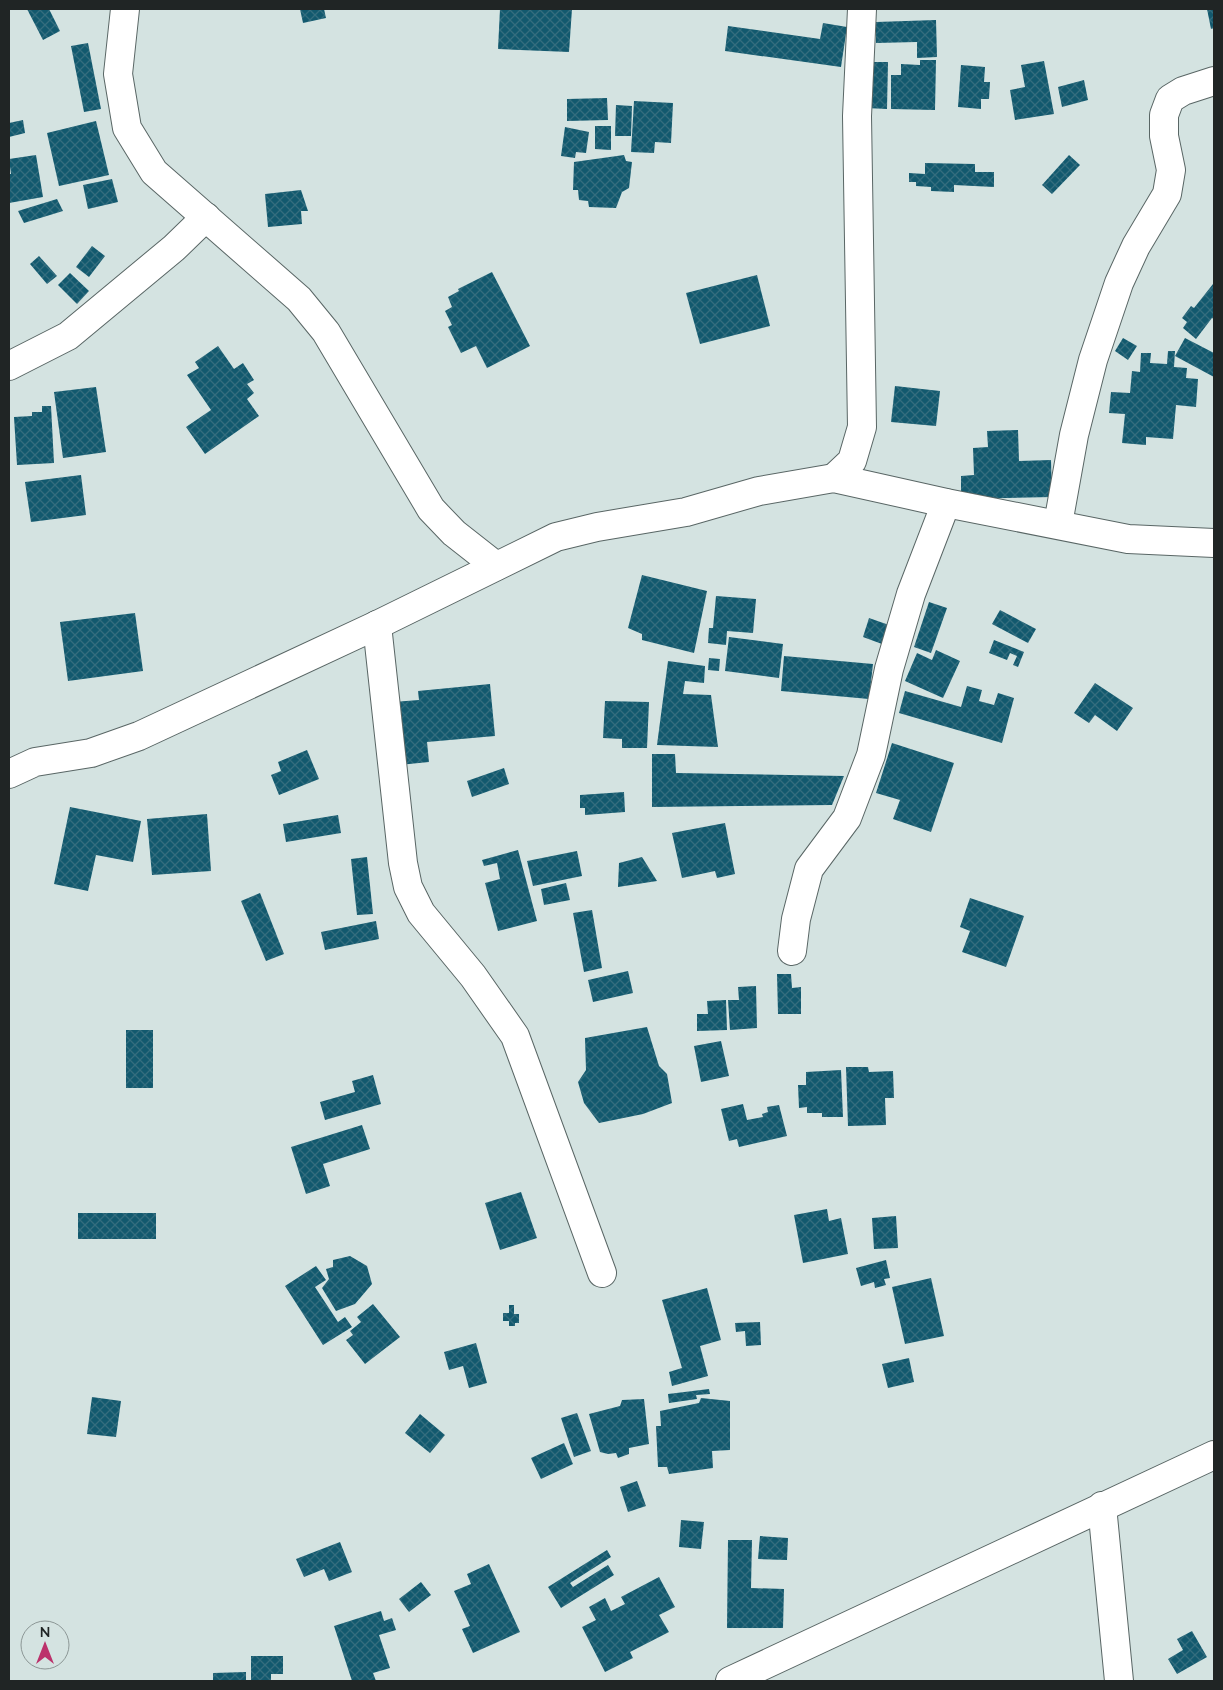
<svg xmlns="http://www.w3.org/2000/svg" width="1223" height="1690" viewBox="0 0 1223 1690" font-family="Mulish,sans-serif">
<defs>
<pattern id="building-cross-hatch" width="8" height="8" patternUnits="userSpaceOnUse" patternTransform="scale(1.25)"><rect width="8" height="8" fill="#12596e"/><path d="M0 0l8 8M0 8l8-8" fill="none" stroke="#346d7e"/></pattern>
</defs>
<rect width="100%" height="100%" fill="#d4e3e1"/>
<g fill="url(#building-cross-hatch)">
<polygon points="27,9 49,9 60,31 43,40"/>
<polygon points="300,9 324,9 326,18 303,23"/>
<polygon points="500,9 572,9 569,52 498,49"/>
<polygon points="1207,9 1214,9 1214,28 1211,29"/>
<polygon points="936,20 937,57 917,58 917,42 876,43 876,22"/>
<polygon points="823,23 847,27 841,67 725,51 728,26 820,39"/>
<polygon points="88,43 101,109 84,112 71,46"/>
<polygon points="920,60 936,60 935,110 891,109 891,75 901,75 901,64 920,65"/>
<polygon points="1044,61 1054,114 1015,120 1010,90 1025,87 1021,65"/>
<polygon points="867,62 888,62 887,109 866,108"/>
<polygon points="961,65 985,67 984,82 990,82 989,99 981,99 981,109 958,107"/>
<polygon points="1084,80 1088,100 1062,107 1058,87"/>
<polygon points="607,98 608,120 567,121 567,99"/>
<polygon points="634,101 673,103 671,143 655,142 654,153 631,152"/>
<polygon points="616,105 632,106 631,136 615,136"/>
<polygon points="23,120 25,133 9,137 9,123"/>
<polygon points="96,121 109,175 59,186 47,133"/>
<polygon points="595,126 611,126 611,150 595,149"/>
<polygon points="565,127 589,132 586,153 576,152 575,158 561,156"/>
<polygon points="36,155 43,197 9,203 9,174 11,174 9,159"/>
<polygon points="624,155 626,161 632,162 629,188 622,192 616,208 589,207 588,201 579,200 578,190 573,190 574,162"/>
<polygon points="1069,155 1080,165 1052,194 1042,185"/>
<polygon points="925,163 975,164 975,172 994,172 994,187 954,185 954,192 931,191 931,187 916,186 916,182 909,182 909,173 925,174"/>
<polygon points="112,179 118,202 88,209 83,185"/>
<polygon points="301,190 308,211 301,211 302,224 268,227 265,194"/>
<polygon points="57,199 63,211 24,223 18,211"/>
<polygon points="92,246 105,256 89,277 76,267"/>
<polygon points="39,256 57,276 47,284 30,264"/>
<polygon points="492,272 530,346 487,368 476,346 461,353 448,327 452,325 445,311 452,307 448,297 459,291 458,289"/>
<polygon points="70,273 89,291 77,304 58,285"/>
<polygon points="757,275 770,326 700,344 686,293"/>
<polygon points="1213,284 1214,285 1214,319 1212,318 1196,339 1183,328 1187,322 1182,318 1191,306 1194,308"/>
<polygon points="1123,338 1137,346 1128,360 1115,351"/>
<polygon points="1185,338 1214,353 1214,377 1175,356"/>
<polygon points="218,346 234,369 243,363 254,380 247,384 254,393 247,399 259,416 205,454 186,427 211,410 187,375 199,368 195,362"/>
<polygon points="1168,351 1175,351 1174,367 1187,368 1186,378 1198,379 1196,407 1176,405 1173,439 1146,437 1146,445 1122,443 1125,414 1109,413 1111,392 1130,393 1132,371 1140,372 1141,353 1151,353 1150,363 1167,364"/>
<polygon points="895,386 940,391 936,426 891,422"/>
<polygon points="96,387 106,452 63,458 54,392"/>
<polygon points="42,406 51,406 54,463 17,465 14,417 32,416 32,412 42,412"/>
<polygon points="1018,430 1019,461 1051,460 1052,497 961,499 961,476 974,475 973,448 988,447 987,431"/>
<polygon points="81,475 86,515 31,522 25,482"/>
<polygon points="642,575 707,591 694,653 642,640 642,634 628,628"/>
<polygon points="716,596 756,599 753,633 727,631 726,645 708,643 709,628 713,628"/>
<polygon points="929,602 947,608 931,653 914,647"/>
<polygon points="1000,610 1036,629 1028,643 992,624"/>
<polygon points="135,613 143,671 68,681 60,622"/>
<polygon points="869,618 889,625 882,644 863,637"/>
<polygon points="729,637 783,644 779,678 725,671"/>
<polygon points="994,640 1024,652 1018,667 1013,665 1017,656 1010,653 1007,660 989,653"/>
<polygon points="936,650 960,661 943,698 905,681 917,653 932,660"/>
<polygon points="784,656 873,664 869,699 781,691"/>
<polygon points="709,658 720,659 719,671 708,670"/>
<polygon points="668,661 705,666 704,683 685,681 683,694 711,695 718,747 657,745"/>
<polygon points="1095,683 1133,708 1117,731 1095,715 1089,723 1074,713"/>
<polygon points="490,684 495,736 427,742 429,762 399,765 393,702 419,700 418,691"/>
<polygon points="967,686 982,690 979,701 994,705 998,693 1014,698 1002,743 899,713 905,691 961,707"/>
<polygon points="605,701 649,702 647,748 622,748 622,739 603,738"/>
<polygon points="892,743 954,763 931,832 893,819 900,800 876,793"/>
<polygon points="307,750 319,779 279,795 271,775 281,771 278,762"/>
<polygon points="652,754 675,754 676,773 844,776 832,805 652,807"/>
<polygon points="504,768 509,784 472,797 467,781"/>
<polygon points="624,792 625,812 585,815 585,808 580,808 580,795"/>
<polygon points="70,807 141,821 133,862 96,855 88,891 54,884"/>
<polygon points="207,814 211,871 152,875 147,819"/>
<polygon points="338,815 341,833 286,842 283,824"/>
<polygon points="725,823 735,874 717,878 715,871 682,878 672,833"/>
<polygon points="518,850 537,921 498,931 485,883 500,879 497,863 484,866 482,860"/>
<polygon points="577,851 582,876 533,886 527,861"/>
<polygon points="367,857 373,914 357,915 351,859"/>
<polygon points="642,857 657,881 618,887 619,863"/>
<polygon points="566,883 570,900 544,905 541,889"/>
<polygon points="260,893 284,954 266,961 241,901"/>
<polygon points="970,898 1024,916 1006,967 962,952 970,931 960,927"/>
<polygon points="592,910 602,968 584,972 573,913"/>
<polygon points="376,921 379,939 325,950 321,932"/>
<polygon points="628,971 633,993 593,1002 588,980"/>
<polygon points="777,974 791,974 792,988 801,987 801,1014 778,1014"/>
<polygon points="756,986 757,1028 730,1030 728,1000 739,1000 738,987"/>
<polygon points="726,1000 727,1030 697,1031 697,1014 708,1014 707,1001"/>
<polygon points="647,1027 659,1066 667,1074 672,1103 643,1114 599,1123 584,1103 578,1082 586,1070 585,1038"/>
<rect x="126" y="1030" width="27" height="58"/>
<polygon points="721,1041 729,1076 701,1082 694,1046"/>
<polygon points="846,1067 868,1067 869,1072 893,1071 894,1098 885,1098 886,1125 848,1126"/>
<polygon points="841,1070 843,1117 822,1117 822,1113 807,1113 807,1107 799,1108 798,1085 806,1085 806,1072"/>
<polygon points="373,1075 381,1104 325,1120 320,1102 355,1092 352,1081"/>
<polygon points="743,1104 747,1120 763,1117 762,1114 768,1112 767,1107 779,1105 787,1136 739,1147 737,1139 729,1141 721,1109"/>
<polygon points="362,1125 370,1149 323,1164 330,1186 306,1194 291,1147"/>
<polygon points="521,1192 537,1238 500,1250 485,1203"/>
<polygon points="827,1209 829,1221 841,1218 848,1254 803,1263 794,1215"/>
<rect x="78" y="1213" width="78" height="26"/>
<polygon points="896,1216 898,1248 874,1249 872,1218"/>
<polygon points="350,1256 367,1266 372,1284 355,1304 336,1311 322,1288 329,1279 326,1269 333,1267 333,1260"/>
<polygon points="886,1260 890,1278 884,1279 886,1285 875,1288 874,1282 861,1286 856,1268"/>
<polygon points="316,1266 326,1280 315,1287 338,1322 345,1317 352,1327 323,1345 285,1286"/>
<polygon points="931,1278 944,1336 905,1344 892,1287"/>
<polygon points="707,1288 721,1340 700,1346 708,1376 672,1386 669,1372 682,1368 662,1300"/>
<polygon points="373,1304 400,1337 365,1364 346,1340 353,1335 350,1331 361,1322 357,1317"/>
<polygon points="509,1305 514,1305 514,1314 519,1314 519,1323 515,1323 515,1326 509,1326 509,1321 503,1321 503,1313 509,1313"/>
<polygon points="760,1322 761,1345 746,1346 745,1331 736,1332 735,1323"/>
<polygon points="476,1343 487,1383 469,1388 463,1366 449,1370 444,1352"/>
<polygon points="909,1358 914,1382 888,1388 882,1364"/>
<polygon points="709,1389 710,1394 696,1395 697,1399 669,1403 668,1394"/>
<polygon points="92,1397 121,1401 116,1437 87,1434"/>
<polygon points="701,1398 730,1401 730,1450 712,1451 713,1468 669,1474 667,1467 658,1467 656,1426 661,1426 660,1411 699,1403"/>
<polygon points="644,1399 649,1444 629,1448 629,1454 618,1458 616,1453 608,1454 600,1452 589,1414 620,1406 622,1400"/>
<polygon points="577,1413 591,1451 574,1457 561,1418"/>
<polygon points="420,1414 445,1435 430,1453 405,1433"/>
<polygon points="564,1443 573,1464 541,1479 531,1458"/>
<polygon points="637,1481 646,1506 628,1512 620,1487"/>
<polygon points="681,1520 704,1522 701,1549 679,1547"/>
<polygon points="760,1536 788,1538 787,1560 758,1559"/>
<polygon points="728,1540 752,1540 751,1588 784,1589 783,1628 727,1628"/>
<polygon points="340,1542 352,1572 329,1581 324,1569 304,1577 296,1559"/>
<polygon points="607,1550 611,1557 570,1583 573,1587 608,1565 614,1575 561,1608 548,1587"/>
<polygon points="489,1564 520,1632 473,1653 462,1629 470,1626 454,1591 471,1584 467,1574"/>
<polygon points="659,1577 675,1607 659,1615 669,1632 630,1652 633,1658 605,1672 582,1627 596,1620 589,1607 605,1598 611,1611 625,1604 621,1597"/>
<polygon points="421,1582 431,1595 409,1612 399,1599"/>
<polygon points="381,1611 384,1621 392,1618 396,1630 379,1635 390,1668 373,1673 376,1681 352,1681 334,1626"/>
<polygon points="1192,1631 1207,1657 1177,1674 1168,1659 1183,1650 1177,1639"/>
<polygon points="251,1656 283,1656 283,1674 271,1674 271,1681 251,1681"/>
<polygon points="246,1672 246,1681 213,1681 213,1673"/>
</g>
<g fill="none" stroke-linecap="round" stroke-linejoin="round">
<defs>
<g id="minor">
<polyline points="125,9 118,74 127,128 154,172 299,299 326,332 431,509 454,533 496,566"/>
<polyline points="9,366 68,336 174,248 206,217"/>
<polyline points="834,478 852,461 862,427 857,116 862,9"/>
<polyline points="1058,524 1074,435 1093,360 1119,283 1136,246 1167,194 1171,170 1164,136 1164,115 1170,99 1183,91 1214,81"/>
<polyline points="377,625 403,863 408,887 421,913 473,976 515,1036 602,1273"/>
<polyline points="9,774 35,762 91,753 139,736 377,625 556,537 597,527 686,512 759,491 834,478 946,503 1128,539 1214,543"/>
<polyline points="792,951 796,919 809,869 847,818 871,755 889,669 911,594 946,503"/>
<polyline points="1102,1506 1119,1681"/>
<polyline points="730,1681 1214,1455"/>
</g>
</defs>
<use href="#minor" stroke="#596665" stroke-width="30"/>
<use href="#minor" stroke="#fff" stroke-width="28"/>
</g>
<rect width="1223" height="1690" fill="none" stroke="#202525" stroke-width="20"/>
<g transform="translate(45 1645)"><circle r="24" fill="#d4e3e1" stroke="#8c9796"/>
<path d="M0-4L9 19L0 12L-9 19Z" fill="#bc316b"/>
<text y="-8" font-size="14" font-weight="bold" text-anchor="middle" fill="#202525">N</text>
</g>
</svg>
